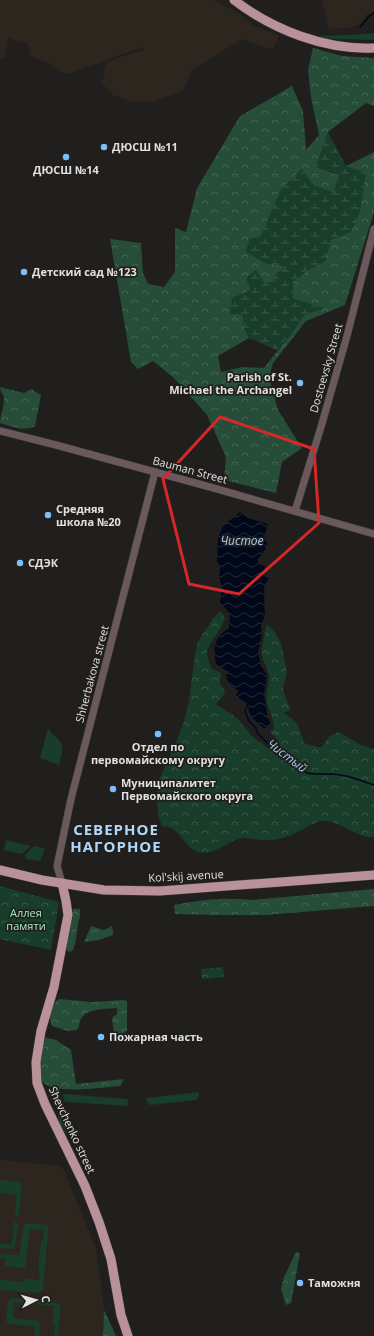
<svg xmlns="http://www.w3.org/2000/svg" width="374" height="1336" viewBox="0 0 374 1336" font-family="'Open Sans',sans-serif">
<defs>
<pattern id="forest-crowns" width="20" height="18" patternUnits="userSpaceOnUse"><rect width="20" height="18" fill="#254d38"/><path d="M2 6a3 3 0 1 1 6 0M12 15a3 3 0 1 1 6 0" fill="none" stroke="#446654"/></pattern>
<pattern id="wetland-marsh" width="20" height="14" patternUnits="userSpaceOnUse"><rect width="20" height="14" fill="#183d2a"/><path d="M1 5h8M5 5V1M11 12h8M15 12V8" fill="none" stroke="#395948"/></pattern>
<pattern id="park-crowns" width="20" height="18" patternUnits="userSpaceOnUse"><rect width="20" height="18" fill="#183d2a"/><path d="M2 6a3 3 0 1 1 6 0M12 15a3 3 0 1 1 6 0" fill="none" stroke="#395948"/></pattern>
<pattern id="water-waves" width="16" height="10" patternUnits="userSpaceOnUse"><rect width="16" height="10" fill="#000819"/><path d="M0 5q4-4 8 0t8 0" fill="none" stroke="#252c3a"/></pattern>
</defs>
<rect width="100%" height="100%" fill="#211f1d"/>
<g fill="#2c261f">
<polygon points="0,0 213,0 237,12 252,25 279,35 273,50 242,39 191,71 184,90 153,102 131,101 113,95 101,82 104,76 105,67 109,61 144,50 142,47 68,74 59,71 50,64 31,56 27,42 15,40 9,36 4,57 0,59"/>
<polygon points="322,0 374,0 374,13 367,14 359,24 348,28 329,29"/>
<polygon points="0,1160 62,1166 96,1248 104,1310 103,1336 0,1336"/>
</g>
<g fill="#183d2a">
<polygon points="374,33 374,40 334,39 317,36 351,35"/>
<path d="M48,728C51,734 55,736 59,740C65,747 61,757 59,765L40,758Z"/>
<polygon points="6,840 31,846 22,854 4,850"/>
<polygon points="34,846 45,849 40,861 26,859 25,855"/>
<polygon points="199,1092 199,1096 196,1100 150,1105 147,1102 146,1098"/>
<polygon points="66,1094 127,1099 129,1103 126,1106 67,1102 64,1101 63,1095"/>
<polygon points="61,1111 69,1111 67,1135 59,1122 58,1116"/>
<polygon points="0,1180 22,1182 19,1216 15,1215 17,1195 0,1193"/>
<polygon points="16,1221 18,1224 15,1247 11,1249 0,1248 0,1243 12,1245 14,1223"/>
<polygon points="26,1223 46,1225 49,1227 43,1289 40,1293 0,1290 0,1280 24,1282 24,1279 39,1280 40,1271 38,1270 41,1241 43,1241 44,1230 30,1229 25,1268 5,1266 6,1258 0,1258 0,1254 19,1255 23,1228"/>
<path d="M11,1298L59,1303L61,1308L58,1335L65,1336H54L55,1324L52,1323L54,1306L14,1302L13,1318L40,1321L39,1336H34L35,1327L8,1323L6,1321C7,1314 6,1303 11,1298Z"/>
</g>
<g fill="url(#forest-crowns)">
<path d="M313,48L342,56L374,58V106L366,103L328,132L316,167L339,175L334,193L314,186L270,217L261,236L265,263L287,266L276,282C252,285 245,296 230,313L243,315L244,328L249,338L218,356L221,372L242,367L264,368L294,330L304,315L324,308L293,299V282L308,270L325,261L346,166L374,152V212L345,305L306,321L273,363L270,373L271,385L278,410L302,448L282,462L276,493L224,480L226,457L207,415L174,378L153,361L138,369L131,362L110,239L141,243L143,273L148,284L164,287L175,272V228L186,232L197,188L240,116L292,86L303,111L306,150L319,135L311,97L308,70Z"/>
<path d="M0,387L24,393L31,389L41,395L35,426C25,432 10,426 0,423C0,415 4,408 4,399C4,394 0,392 0,387Z"/>
<path d="M374,889V906L266,915H215L175,914L174,905C199,900 226,897 252,900Z"/>
<path d="M73,909H80C81,917 79,918 78,925C76,934 77,942 72,951L68,952L65,946Z"/>
<polygon points="91,926 104,930 112,926 113,935 99,940 84,942"/>
<path d="M59,999L92,1002L123,1000L127,1001V1031L119,1035L114,1033L112,1018L117,1014V1008C104,1009 79,1008 79,1027L76,1030L68,1031L52,1026C48,1018 51,1004 59,999Z"/>
<path d="M43,1037L56,1040L71,1050L76,1084L124,1079L120,1086C104,1087 51,1096 41,1080C35,1069 41,1049 43,1037Z"/>
<polygon points="296,1252 300,1253 291,1303 286,1305 281,1289 284,1277"/>
<polygon points="104,1310 116,1336 103,1336"/>
</g>
<polygon fill="url(#wetland-marsh)" points="328,132 346,166 366,173 360,212 351,232 331,240 325,261 308,270 293,282 293,299 324,308 304,315 294,330 277,350 249,338 244,328 243,315 230,313 232,298 250,290 246,278 256,270 264,283 275,282 274,275 287,266 265,263 246,252 249,239 261,236 281,189 302,169 314,186 334,193 339,175 316,167"/>
<g fill="url(#park-crowns)">
<path d="M220,611L225,618C222,629 208,643 207,653C207,657 210,664 211,668L221,673L220,684L225,691L224,695L216,704L237,718L252,736L282,760L287,755L280,746L278,740L270,732L274,729C274,719 269,711 267,702C266,693 269,685 269,677C269,670 265,666 263,659C260,649 265,636 266,625L272,628L281,643L287,672L283,688L285,697L291,710L283,713C300,722 298,726 304,743L321,748L329,737L338,732C350,738 361,747 374,749V837C359,840 338,819 322,821C309,823 301,832 289,836C283,838 275,840 268,840C258,841 248,836 238,839C225,843 213,856 198,852C186,848 182,833 171,828C169,827 165,827 162,826L158,815L157,785L182,728L189,702L195,654L198,641L213,619Z"/>
<polygon points="0,886 59,902 51,950 0,939"/>
<polygon points="223,967 224,977 202,979 201,969"/>
</g>
<path fill="url(#water-waves)" d="M240,512L248,518L268,524L264,537L267,543L265,550L258,559V564L265,566L264,574L269,578L264,587L265,615L261,625L262,635L258,652L261,666L267,675L264,694L267,714L270,723L265,729C256,722 248,716 248,704L236,696L238,691L229,684L226,675L228,671L225,670L216,664C213,647 214,638 229,628L230,614L220,602L222,587L219,577L220,566L217,561L218,538L223,526Z"/>
<g fill="none" stroke-linecap="round" stroke-linejoin="round">
<g stroke="#000819" stroke-width="1.5">
<path d="M360,27C366,22 366,17 374,13"/>
<path d="M248,704L245,711L249,721L256,728L257,733C270,745 288,764 305,772C311,775 319,774 326,774C342,773 359,780 374,785"/>
</g>
<defs>
<g id="minor">
<polyline points="0,431 56,445 210,487 374,534"/>
<polyline points="295,511 321,427 347,336 374,229"/>
<polyline points="62,883 57,866 71,799 155,472"/>
</g>
<g id="major">
<path d="M234,0C273,30 325,50 374,48"/>
<polyline points="0,870 42,880 104,890 160,891 374,875"/>
<polyline points="62,883 66,901 68,915 54,987 41,1031 36,1062 37,1083 45,1104 85,1186 99,1222 111,1259 121,1315 128,1336"/>
</g>
</defs>
<use href="#minor" stroke="#3c3a38" stroke-width="8"/>
<use href="#major" stroke="#3c3a38" stroke-width="10"/>
<use href="#minor" stroke="#6b585c" stroke-width="7"/>
<use href="#major" stroke="#b89199" stroke-width="9"/>
</g>
<path fill="none" stroke="#d62828" stroke-width="3" stroke-linejoin="round" d="M220,417L314,449L319,523L239,594L189,584L163,479Z"/>
<g fill="#7cbef9" stroke="#211f1d" stroke-width="1.5">
<circle cx="104" cy="147" r="4"/>
<circle cx="66" cy="157" r="4"/>
<circle cx="24" cy="272" r="4"/>
<circle cx="300" cy="383" r="4"/>
<circle cx="48" cy="515" r="4"/>
<circle cx="20" cy="563" r="4"/>
<circle cx="158" cy="734" r="4"/>
<circle cx="113" cy="789" r="4"/>
<circle cx="101" cy="1037" r="4"/>
<circle cx="300" cy="1283" r="4"/>
</g>
<g text-anchor="middle" stroke-width="3.5" stroke-linejoin="round" paint-order="stroke">
<g font-size="11" font-weight="bold" fill="#e2e0df" stroke="#211f1d" text-anchor="start">
<text x="112" y="151">ДЮСШ №11</text>
<text x="66" y="174" text-anchor="middle">ДЮСШ №14</text>
<text x="32" y="276">Детский сад №123</text>
<text x="292" y="381" text-anchor="end">Parish of St.<tspan x="292" dy="13">Michael the Archangel</tspan></text>
<text x="56" y="513">Средняя<tspan x="56" dy="13">школа №20</tspan></text>
<text x="28" y="567">СДЭК</text>
<text x="158" y="751" text-anchor="middle">Отдел по<tspan x="158" dy="13">первомайскому округу</tspan></text>
<text x="121" y="787">Муниципалитет<tspan x="121" dy="13">Первомайского округа</tspan></text>
<text x="109" y="1041">Пожарная часть</text>
<text x="308" y="1287">Таможня</text>
</g>
<g font-size="11" fill="#e2e0df" stroke="#211f1d">
<text transform="translate(326 368) rotate(-74)" y="4">Dostoevsky Street</text>
<text transform="translate(190 470) rotate(15)" y="4">Bauman Street</text>
<text transform="translate(92 674) rotate(-75)" y="4">Shherbakova street</text>
<text transform="translate(186 876) rotate(-3)" y="4">Kol'skij avenue</text>
<text transform="translate(72 1130) rotate(65)" y="4">Shevchenko street</text>
</g>
<g font-size="11" fill="#a4e8c1" stroke="#211f1d">
<text x="26" y="917">Аллея<tspan x="26" dy="13">памяти</tspan></text>
</g>
<g font-size="12" font-style="italic" fill="#a5cef5" stroke="#211f1d">
<text x="242" y="545">Чистое</text>
<text transform="translate(287 756) rotate(37)" y="4">Чистый</text>
</g>
<g font-size="15" font-weight="bold" letter-spacing="1" fill="#b3d7f8" stroke="#211f1d">
<text x="116" y="835">СЕВЕРНОЕ<tspan x="116" dy="17">НАГОРНОЕ</tspan></text>
</g>
</g>
<g transform="translate(36 1300) rotate(84)" stroke="#211f1d" stroke-width="3" paint-order="stroke">
<path d="M0-3L7 15L0 10L-7 15Z" fill="#e2e0df"/>
<text y="-6" font-size="11" font-weight="bold" text-anchor="middle" fill="#e2e0df">С</text>
</g>
</svg>
